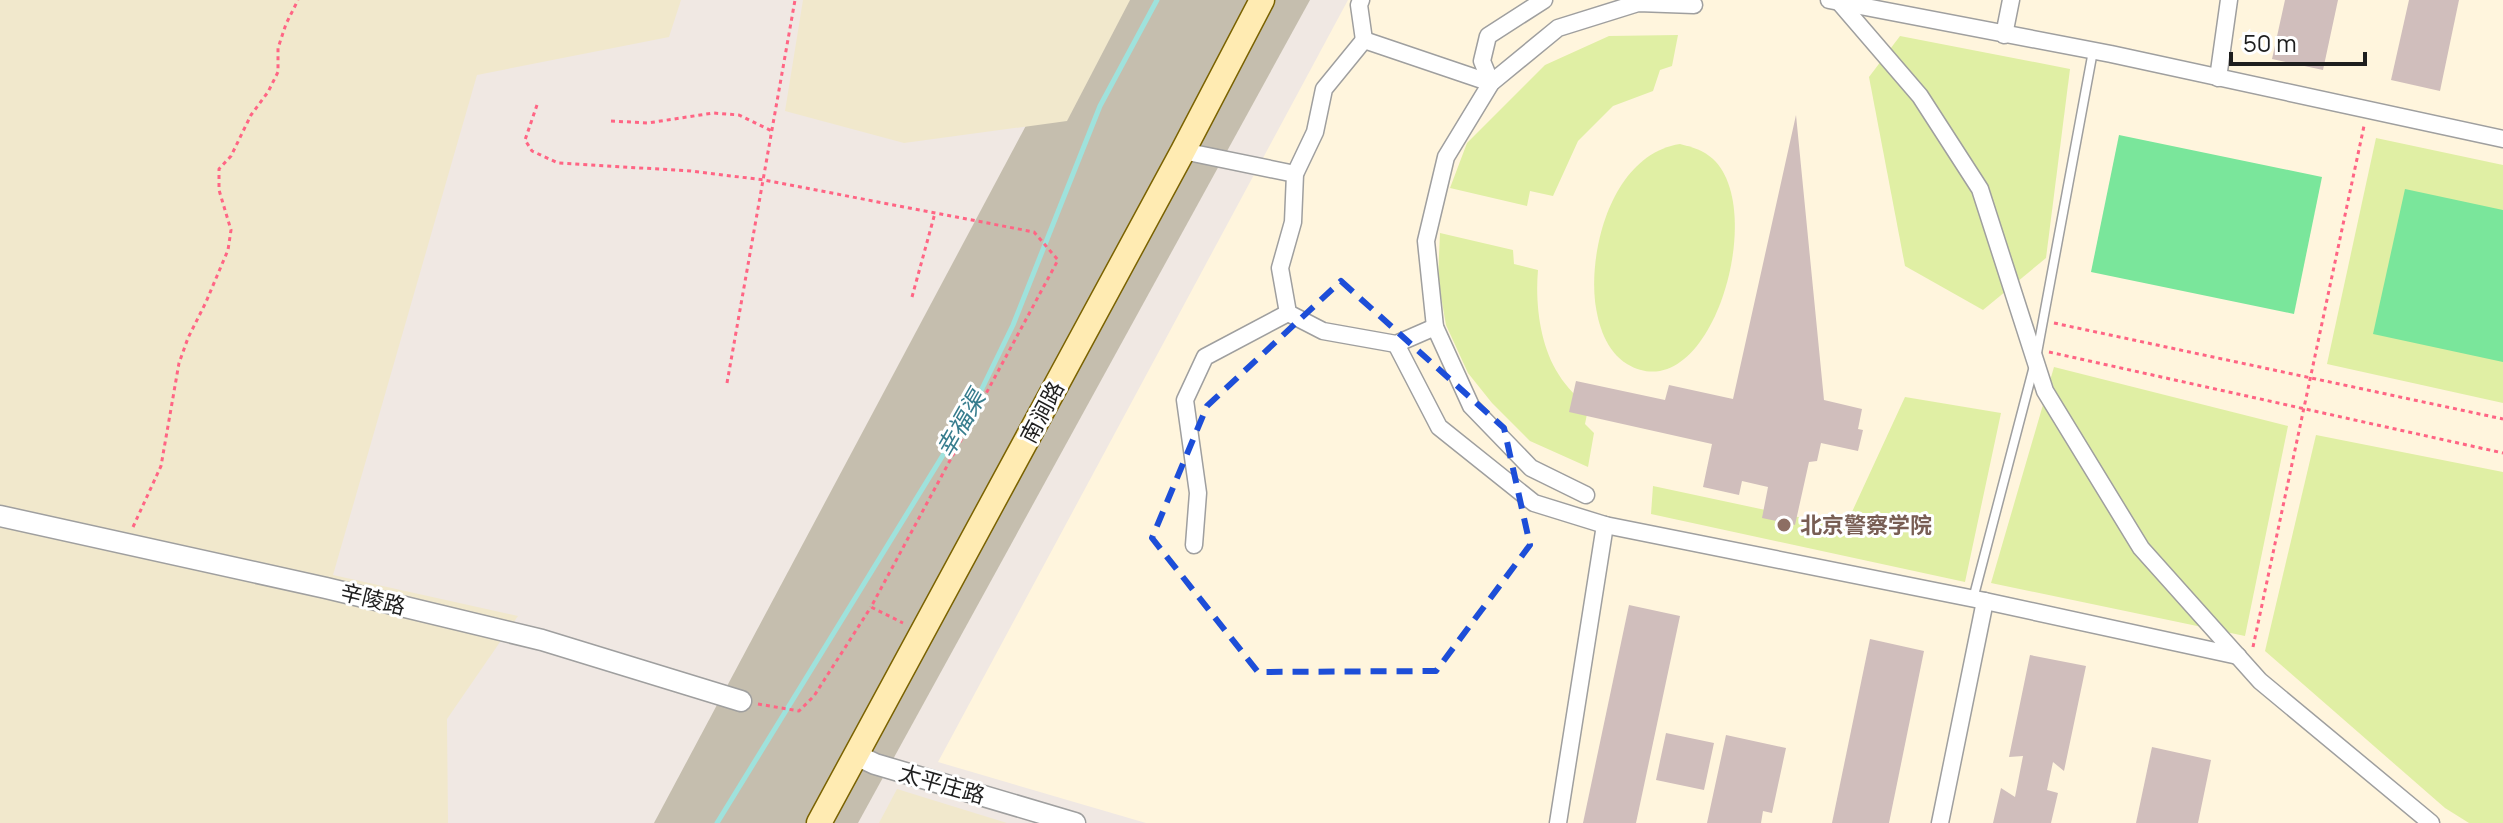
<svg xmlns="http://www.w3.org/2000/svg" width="2503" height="823" viewBox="0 0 2503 823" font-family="Manrope,'Noto Sans SC',sans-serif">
<rect width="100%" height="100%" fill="#f0e8e3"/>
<polygon fill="#fff5dd" points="1348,0 2503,0 2503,823 1146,823 938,762"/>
<polygon fill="#c5beae" points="1093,0 1310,0 858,823 654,823"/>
<g fill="#f1e8cc">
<polygon points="0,0 681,0 669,37 477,75 333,575 518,616 447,719 448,823 0,823"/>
<polygon points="803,0 1130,0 1067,121 904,143 785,111"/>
<polygon points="897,789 1007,823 879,823"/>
</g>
<g fill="#e0efa4">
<polygon points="1678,35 1672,66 1660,70 1653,91 1613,106 1578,141 1553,196 1530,191 1527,206 1450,188 1467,143 1545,65 1609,36"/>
<polygon points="1900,36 2070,69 2046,258 1983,310 1905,266 1869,77"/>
<polygon points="2376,138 2503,165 2503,403 2327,364"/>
<path d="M1680,144C1692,147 1703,150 1713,159C1769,211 1709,413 1627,364C1606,351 1598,325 1595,301C1589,243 1615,154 1680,144Z"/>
<path d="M1440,233L1513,250L1514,264L1538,270C1535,304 1540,346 1559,375C1566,387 1579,398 1588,409L1585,424L1594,433L1588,467L1530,441L1492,403L1468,373L1446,325L1438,279Z"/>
<polygon points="2054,367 2288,426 2245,636 1991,583"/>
<polygon points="1905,397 2001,413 1965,582 1651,514 1653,486 1845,527"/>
<polygon points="2316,435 2503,472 2503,823 2469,823 2445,808 2265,651"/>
</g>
<g fill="#7ae69b">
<polygon points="2119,135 2322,177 2294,314 2091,272"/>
<polygon points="2405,189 2503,210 2503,362 2373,334"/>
</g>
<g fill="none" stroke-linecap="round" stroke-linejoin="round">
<polyline stroke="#9fe2dc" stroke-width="5" points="717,823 975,403 1013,325 1100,106 1157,0"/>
</g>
<g fill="#d0bebc">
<polygon points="2285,0 2338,0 2323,70 2272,59"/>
<polygon points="2409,0 2459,0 2440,91 2391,80"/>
<polygon points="1796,115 1824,400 1862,409 1858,429 1863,430 1858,451 1821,443 1817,461 1809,462 1795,525 1762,518 1768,487 1742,481 1739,495 1703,487 1712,444 1569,412 1576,381 1665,400 1669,385 1733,399"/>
<polygon points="1629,605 1680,616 1636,823 1583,823"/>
<polygon points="1870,639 1924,651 1889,823 1832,823"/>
<polygon points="2030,655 2086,666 2064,771 2053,762 2047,790 2058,793 2051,823 1993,823 2001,788 2015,797 2023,756 2009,757"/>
<polygon points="1666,733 1714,743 1704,790 1656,780"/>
<polygon points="1726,735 1786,748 1772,813 1763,811 1761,823 1707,823"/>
<polygon points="2152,747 2211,760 2198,823 2136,823"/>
</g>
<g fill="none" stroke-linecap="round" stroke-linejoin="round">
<defs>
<g id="service">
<polyline points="2037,353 2093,51"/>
<polyline points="1973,599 2034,366"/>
</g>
<g id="minor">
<polyline points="1361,0 1359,5 1364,40"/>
<polyline points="1829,0 2111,54 2503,139"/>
<polyline points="1840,3 1920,96 1980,189 2045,391 2141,548 2260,681 2431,823"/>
<polyline points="2004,35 2011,0"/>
<polyline points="2218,78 2229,0"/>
<polyline points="1491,83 1482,61 1488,36 1544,0"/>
<polyline points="1183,151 1295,174"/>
<polyline points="1435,327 1396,344 1323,331 1288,313 1280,268 1293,222 1295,174 1315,132 1324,89 1364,40 1491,83"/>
<polyline points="1396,344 1439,427 1534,503 1605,525 1985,601 2238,656"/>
<polyline points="1586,495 1531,468 1471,406 1435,327 1426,241 1446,157 1491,83 1558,28 1638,3 1694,5"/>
<polyline points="1194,545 1198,493 1185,400 1205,357 1288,313"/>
<polyline points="1558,823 1605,525"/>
<polyline points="1940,823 1985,601"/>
</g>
<g id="tertiary">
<polyline points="0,516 326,588 542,640 741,701"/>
<polyline points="856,755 875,764 1075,823"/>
</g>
<polyline id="secondary" points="819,823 1183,151 1262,0"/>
</defs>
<use href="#service" stroke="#9f9f9f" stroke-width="11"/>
<use href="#minor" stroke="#9f9f9f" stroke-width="19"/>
<use href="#tertiary" stroke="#9f9f9f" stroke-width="23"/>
<use href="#secondary" stroke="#7a6200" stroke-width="27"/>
<g stroke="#ff6584" stroke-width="3" stroke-dasharray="4 4" stroke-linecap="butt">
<polyline points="537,105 525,140 532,151 558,163 691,171 764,180 1034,232 1058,260 871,607 903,623"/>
<polyline points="611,121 648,123 713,113 739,115 772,131"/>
<polyline points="912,297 935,213"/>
<polyline points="2054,323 2503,419"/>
<polyline points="2049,352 2503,453"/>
<polyline points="727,383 795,0"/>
<polyline points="133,527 161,466 179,363 188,338 206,302 228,250 231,230 219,190 219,169 231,156 251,115 268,92 278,72 278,48 286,24 298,0"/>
<polyline points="2253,647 2364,126"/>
<polyline points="758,704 799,711 814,696 871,607"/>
</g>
<use href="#service" stroke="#fff" stroke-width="8"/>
<use href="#minor" stroke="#fff" stroke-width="16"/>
<use href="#tertiary" stroke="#fff" stroke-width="20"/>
<use href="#secondary" stroke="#ffebb2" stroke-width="24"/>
</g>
<path fill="none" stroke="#1d4ed8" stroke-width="6" stroke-dasharray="16 10" stroke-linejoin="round" d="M1341,281L1504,428L1530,545L1436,671L1258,672L1152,538L1207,406Z"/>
<circle fill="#8d6e63" stroke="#fff" stroke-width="3" cx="1784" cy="525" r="8"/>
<g text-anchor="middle" stroke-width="6" stroke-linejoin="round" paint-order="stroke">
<g font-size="22" fill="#1e1e1e" stroke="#fff">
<text transform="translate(1042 412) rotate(-62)" y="8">南涧路</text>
<text transform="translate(373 599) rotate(14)" y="8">辛陵路</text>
<text transform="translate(942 784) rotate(16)" y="8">太平庄路</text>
</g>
<g font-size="22" font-weight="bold" fill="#785e54" stroke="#fff" text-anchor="start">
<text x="1800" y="533">北京警察学院</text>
</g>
<g font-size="24" font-style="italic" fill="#367c8d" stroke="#fff">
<text transform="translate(961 424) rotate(-60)" y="8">幸福渠</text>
</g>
</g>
<path d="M2231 52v12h134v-12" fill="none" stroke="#1e1e1e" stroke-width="4"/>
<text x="2243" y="52" font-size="24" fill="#1e1e1e" stroke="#ffffff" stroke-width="6" paint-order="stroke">50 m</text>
</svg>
